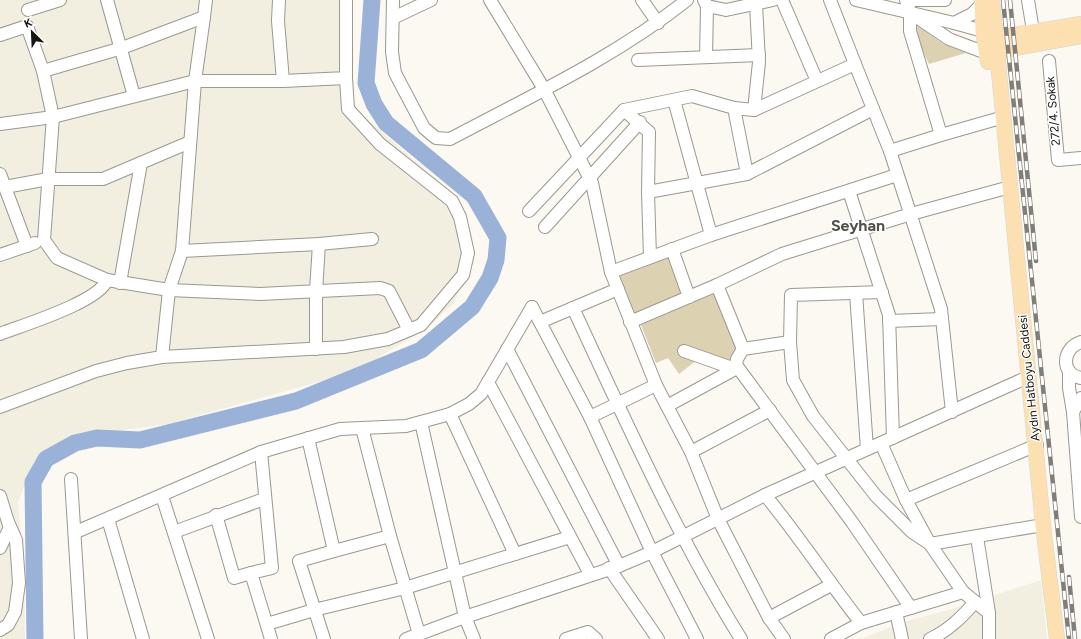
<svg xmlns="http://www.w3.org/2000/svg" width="1081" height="639" viewBox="0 0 1081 639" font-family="Figtree,sans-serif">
<rect width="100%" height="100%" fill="#fcf9f2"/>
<g fill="#f2efe0">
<polygon points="0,0 352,0 349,41 353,99 358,111 460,200 473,253 455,302 426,329 354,372 168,424 67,438 34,461 18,503 24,566 25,639 0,639"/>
<polygon points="1041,580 1047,639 861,639 903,622 955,608"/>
</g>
<g fill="#dcd2b2">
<polygon points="918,26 943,44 966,53 929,64 914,33"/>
<polygon points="672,249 689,297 630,322 611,272"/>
<polygon points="714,294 739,353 735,369 701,357 679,374 668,358 656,363 641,325"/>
</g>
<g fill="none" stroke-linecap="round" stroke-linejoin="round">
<polyline stroke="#9bb2d8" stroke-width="17" points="35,639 33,482 46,459 75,443 97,438 140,440 296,401 421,350 472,307 490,278 496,260 498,238 474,196 386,123 374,104 366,83 372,0"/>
<defs>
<g id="minor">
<polyline points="107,0 134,96"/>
<polyline points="279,0 278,21 283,81"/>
<path d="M393,0L392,52L395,73L424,128L436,138L450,139C531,96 615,57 687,0"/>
<polyline points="490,0 544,89 592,183 611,272 656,385 691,452 718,519 769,618 784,639"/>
<polyline points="642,0 658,23"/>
<polyline points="704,0 707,6 726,10 773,0"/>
<polyline points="782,0 817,81"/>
<polyline points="830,0 855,64"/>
<polyline points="856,0 954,23 972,14 981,5"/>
<polyline points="906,0 910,12 910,31 941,135 1004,117"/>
<polyline points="913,0 945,0"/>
<polyline points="1028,0 1033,31"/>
<polyline points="28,10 60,0"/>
<polyline points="915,16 949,39 986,53"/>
<polyline points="204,17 195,81 283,81 346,78 346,0"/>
<polyline points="393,18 431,0"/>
<polyline points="954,23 983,31 990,36"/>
<polyline points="0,35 27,26 43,71 53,117 44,240 57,258 107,280 169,290 260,294 380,288 389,291 409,330"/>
<polyline points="706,57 707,6"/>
<polyline points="638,60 759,55"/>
<polyline points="1049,61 1058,160 1081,158"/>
<polyline points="43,71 122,48 204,17 206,0"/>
<polyline points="674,100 711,235"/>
<polyline points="734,108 747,174"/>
<polyline points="624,110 649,132 648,192 650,257"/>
<polyline points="754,110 759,62 756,4"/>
<polyline points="0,124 53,117 195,81 182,251 169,290 162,357"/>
<polyline points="890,151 941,135"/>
<polyline points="0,174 27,246"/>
<polyline points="5,187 48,179 103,179 190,142"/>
<polyline points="849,191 889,315 893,438"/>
<polyline points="648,192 747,174 873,109"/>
<polyline points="529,211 624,110 692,96 734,108 754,110 855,64 890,151 941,309 952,412"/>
<polyline points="545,227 640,122"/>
<polyline points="672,249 689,297"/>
<polyline points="182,251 319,244 372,239"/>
<polyline points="0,255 35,243"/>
<polyline points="611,272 711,235 897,175"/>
<polyline points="120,283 141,163"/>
<polyline points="717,285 743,349"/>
<polyline points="882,292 791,295 790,342 793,380 813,416 876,496 912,532 930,544 1043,525"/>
<polyline points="856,293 867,449"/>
<polyline points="532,307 590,417 652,552 697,639"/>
<path d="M573,308C625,420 676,534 741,639"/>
<polyline points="889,321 942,319"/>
<polyline points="540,322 618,289"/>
<polyline points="630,322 717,285 782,254 911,214 1010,187"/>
<path d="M0,334C23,325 99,302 107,280"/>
<path d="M1081,342C1062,348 1060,374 1081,378"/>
<polyline points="316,349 316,291 319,244"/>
<polyline points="507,349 619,566"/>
<polyline points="684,351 735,369"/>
<polyline points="736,365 852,522 911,608"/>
<polyline points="1069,371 1069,388 1073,412 1081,517"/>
<polyline points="488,382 590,574"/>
<polyline points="667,406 735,369 737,359 743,349 790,342"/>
<polyline points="0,407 96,371 127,363 162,357 344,347 388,339 421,325 463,275 468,253 460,217 452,201 380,144 348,109 346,78"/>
<polyline points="1073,412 1081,398"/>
<polyline points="450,414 515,554"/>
<polyline points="590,417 656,385"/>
<polyline points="421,422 465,617 474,639"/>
<polyline points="362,428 390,536 419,634"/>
<polyline points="308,438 334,551 299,561 324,639"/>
<polyline points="881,443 906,500 930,544 963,592"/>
<polyline points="261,452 272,568 251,573 271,639"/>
<polyline points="691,452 770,410"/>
<polyline points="71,479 81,639"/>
<path d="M765,495C799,536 828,581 861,623"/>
<polyline points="0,496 8,522 16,540 19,583 15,612 8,625 0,630"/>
<polyline points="162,496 208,639"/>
<polyline points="906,500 1037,445"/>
<polyline points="216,515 234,578 251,573"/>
<polyline points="108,519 143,639"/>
<polyline points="76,532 261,452 340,429 406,426 450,414 469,404 481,394 532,307"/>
<polyline points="174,532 264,499"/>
<polyline points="977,537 989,613"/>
<polyline points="0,548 10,527"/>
<polyline points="334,551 390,536"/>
<polyline points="609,568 658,639"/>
<polyline points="896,612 902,639"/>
<polyline points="769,618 831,585"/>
<polyline points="267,624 314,610 405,588 570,537"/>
<polyline points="406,639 465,617 619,566 652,552 765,495 1028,377"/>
<polyline points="566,639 588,632 596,639"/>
<polyline points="831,639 861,623 963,592 989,613 989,639"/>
<path d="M930,639C949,630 962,617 975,602"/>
</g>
<g id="major">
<polyline points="982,0 983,31 988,62"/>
<polyline points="992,0 1043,525 1057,639"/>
<polyline points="995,38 1081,24"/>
<polyline points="987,53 1081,36"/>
</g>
</defs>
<use href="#minor" stroke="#9a9891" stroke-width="14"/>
<use href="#major" stroke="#d5d5d4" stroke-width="16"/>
<use href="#minor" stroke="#fff" stroke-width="12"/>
<use href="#major" stroke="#fde0b2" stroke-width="15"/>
<defs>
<g id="rail">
<polyline points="1003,0 1069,639"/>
<polyline points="1010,0 1036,261"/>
<polyline points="1069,577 1075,639"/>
</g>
</defs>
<use href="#rail" stroke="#7f7e79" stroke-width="4.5"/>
<use href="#rail" stroke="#fff" stroke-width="3" stroke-dasharray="9" stroke-linecap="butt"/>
</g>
<g text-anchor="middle" stroke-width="3" stroke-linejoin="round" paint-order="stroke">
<g font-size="12" fill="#151512" stroke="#fff">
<text transform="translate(1053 111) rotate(-95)" y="4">272/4. Sokak</text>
<text transform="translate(1029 378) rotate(-96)" y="4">Aydın Hatboyu Caddesi</text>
</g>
<g font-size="16" font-weight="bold" fill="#52504a" stroke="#fff">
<text x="858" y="231">Seyhan</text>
</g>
</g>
<g transform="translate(32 32) rotate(336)" stroke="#ffffff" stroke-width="3" paint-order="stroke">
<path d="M0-3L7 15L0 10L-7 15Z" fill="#151512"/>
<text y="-6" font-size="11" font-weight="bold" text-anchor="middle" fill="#151512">K</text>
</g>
</svg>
